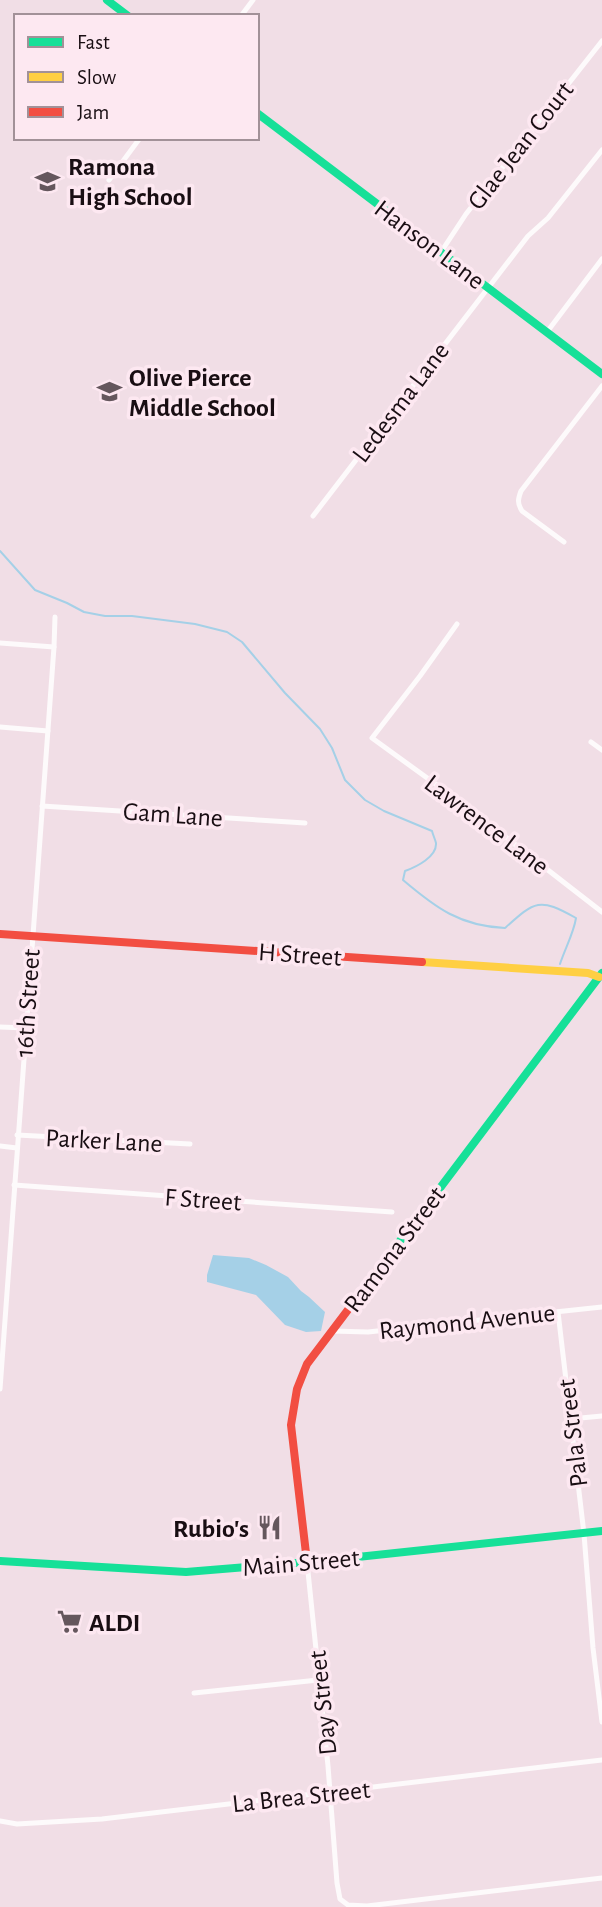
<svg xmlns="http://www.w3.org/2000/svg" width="602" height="1907" viewBox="0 0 602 1907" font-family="'Alegreya Sans',sans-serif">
<rect width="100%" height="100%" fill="#f1dee6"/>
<polygon fill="#a5d0e7" points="213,1255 249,1258 266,1265 288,1277 301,1291 309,1297 325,1312 321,1331 306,1332 285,1325 256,1295 207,1282 207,1275"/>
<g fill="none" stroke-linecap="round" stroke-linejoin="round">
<path stroke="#a5d0e7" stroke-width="2" d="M0,551L35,590L67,603L84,612L105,616H132L195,624L227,632L242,642L285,693L320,729L332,748L345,780L365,800L384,811L432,831C433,835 435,839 436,843C437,857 416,867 405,871L403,880C436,908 460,926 505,928C535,901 539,897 576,918C574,932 565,949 560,964"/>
<g stroke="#fdfafb" stroke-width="5">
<polyline points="241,16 253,0"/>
<polyline points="109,180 140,138"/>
<polyline points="441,252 466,214 602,41"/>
<polyline points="547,332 602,259"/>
<polyline points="313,516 528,236 548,218 602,150"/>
<path d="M564,542L522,511C517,503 518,499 521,491L602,386"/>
<polyline points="457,624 420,676 372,738 463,804 602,912"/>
<polyline points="0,643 54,647"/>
<polyline points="0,727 48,731"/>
<polyline points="591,742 602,750"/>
<polyline points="42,806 305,823"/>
<polyline points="0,1027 26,1028"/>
<polyline points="17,1135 190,1144"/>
<polyline points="0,1146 17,1148"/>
<polyline points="14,1185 392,1212"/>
<polyline points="558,1312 584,1534 593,1648 602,1722"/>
<polyline points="332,1331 368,1332 602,1307"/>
<polyline points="0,1389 54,647 55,617"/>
<polyline points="570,1419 602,1416"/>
<polyline points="307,1562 328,1766 337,1883 340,1899 348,1905 367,1906 602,1878"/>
<polyline points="194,1693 318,1680"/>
<polyline points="0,1821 17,1824 102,1819 602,1760"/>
</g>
<g stroke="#16e098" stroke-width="8">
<polyline points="107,0 128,16"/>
<polyline points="257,113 602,374"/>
<polyline points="397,1245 602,973"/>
<polyline points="0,1561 186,1572 320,1561 602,1531"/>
</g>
<polyline stroke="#ffcf43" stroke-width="8" points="422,962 588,973 599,977"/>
<g stroke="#f24e42" stroke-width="8">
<polyline points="0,934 422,962"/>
<polyline points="307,1562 291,1425 297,1389 307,1364 397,1245"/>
</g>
</g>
<defs>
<symbol id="school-bare" viewBox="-9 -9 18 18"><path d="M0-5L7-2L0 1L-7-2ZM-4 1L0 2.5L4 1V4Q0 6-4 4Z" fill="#65575d" stroke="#fde8f1" stroke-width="2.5" paint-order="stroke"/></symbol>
<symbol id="restaurant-bare" viewBox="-9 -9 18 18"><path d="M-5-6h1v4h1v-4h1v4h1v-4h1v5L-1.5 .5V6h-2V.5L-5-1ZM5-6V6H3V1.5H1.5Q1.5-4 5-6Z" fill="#65575d" stroke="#fde8f1" stroke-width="2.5" paint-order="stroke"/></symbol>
<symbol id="supermarket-bare" viewBox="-9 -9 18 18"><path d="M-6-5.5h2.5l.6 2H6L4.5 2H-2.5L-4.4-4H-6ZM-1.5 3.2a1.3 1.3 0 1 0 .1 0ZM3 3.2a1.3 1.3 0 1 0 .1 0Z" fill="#65575d" stroke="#fde8f1" stroke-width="2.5" paint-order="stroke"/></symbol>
</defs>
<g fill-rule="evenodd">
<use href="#school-bare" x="30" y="164" width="35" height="35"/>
<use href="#school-bare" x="92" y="374" width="35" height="35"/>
<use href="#restaurant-bare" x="252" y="1510" width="35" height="35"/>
<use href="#supermarket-bare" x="52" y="1604" width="35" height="35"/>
</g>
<g text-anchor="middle" stroke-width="7" stroke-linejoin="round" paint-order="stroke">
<g font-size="26" fill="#190e13" stroke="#fde8f1">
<text transform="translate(520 145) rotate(-52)" y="9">Glae Jean Court</text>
<text transform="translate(430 244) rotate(37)" y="9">Hanson Lane</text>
<text transform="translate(400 402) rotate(-53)" y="9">Ledesma Lane</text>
<text transform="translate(173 814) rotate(4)" y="9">Gam Lane</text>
<text transform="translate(487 824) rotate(37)" y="9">Lawrence Lane</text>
<text transform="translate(300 954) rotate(4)" y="9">H Street</text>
<text transform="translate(27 1003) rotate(-86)" y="9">16th Street</text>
<text transform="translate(104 1140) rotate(3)" y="9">Parker Lane</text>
<text transform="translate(203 1199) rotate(4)" y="9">F Street</text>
<text transform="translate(394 1249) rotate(-53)" y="9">Ramona Street</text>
<text transform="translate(467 1321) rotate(-6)" y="9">Raymond Avenue</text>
<text transform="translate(572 1433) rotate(-97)" y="9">Pala Street</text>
<text transform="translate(301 1562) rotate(-5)" y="9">Main Street</text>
<text transform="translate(322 1703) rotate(-96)" y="9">Day Street</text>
<text transform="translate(301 1796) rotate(-6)" y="9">La Brea Street</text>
</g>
<g font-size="26" font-weight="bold" fill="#190e13" stroke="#fde8f1" text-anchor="start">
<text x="68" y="175">Ramona<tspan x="68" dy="30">High School</tspan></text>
<text x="129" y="386">Olive Pierce<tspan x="129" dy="30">Middle School</tspan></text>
<text x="249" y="1537" text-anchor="end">Rubio's</text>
<text x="89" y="1631">ALDI</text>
</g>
</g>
<rect x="14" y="14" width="245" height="126" fill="#fde8f1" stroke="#a29198" stroke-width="2"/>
<rect x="28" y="37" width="35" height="10" fill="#16e098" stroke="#a29198" stroke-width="2"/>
<text x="77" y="49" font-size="21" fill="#190e13">Fast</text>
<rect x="28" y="72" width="35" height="10" fill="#ffcf43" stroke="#a29198" stroke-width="2"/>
<text x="77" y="84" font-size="21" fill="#190e13">Slow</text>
<rect x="28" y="107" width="35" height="10" fill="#f24e42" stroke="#a29198" stroke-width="2"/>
<text x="77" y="119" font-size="21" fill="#190e13">Jam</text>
</svg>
